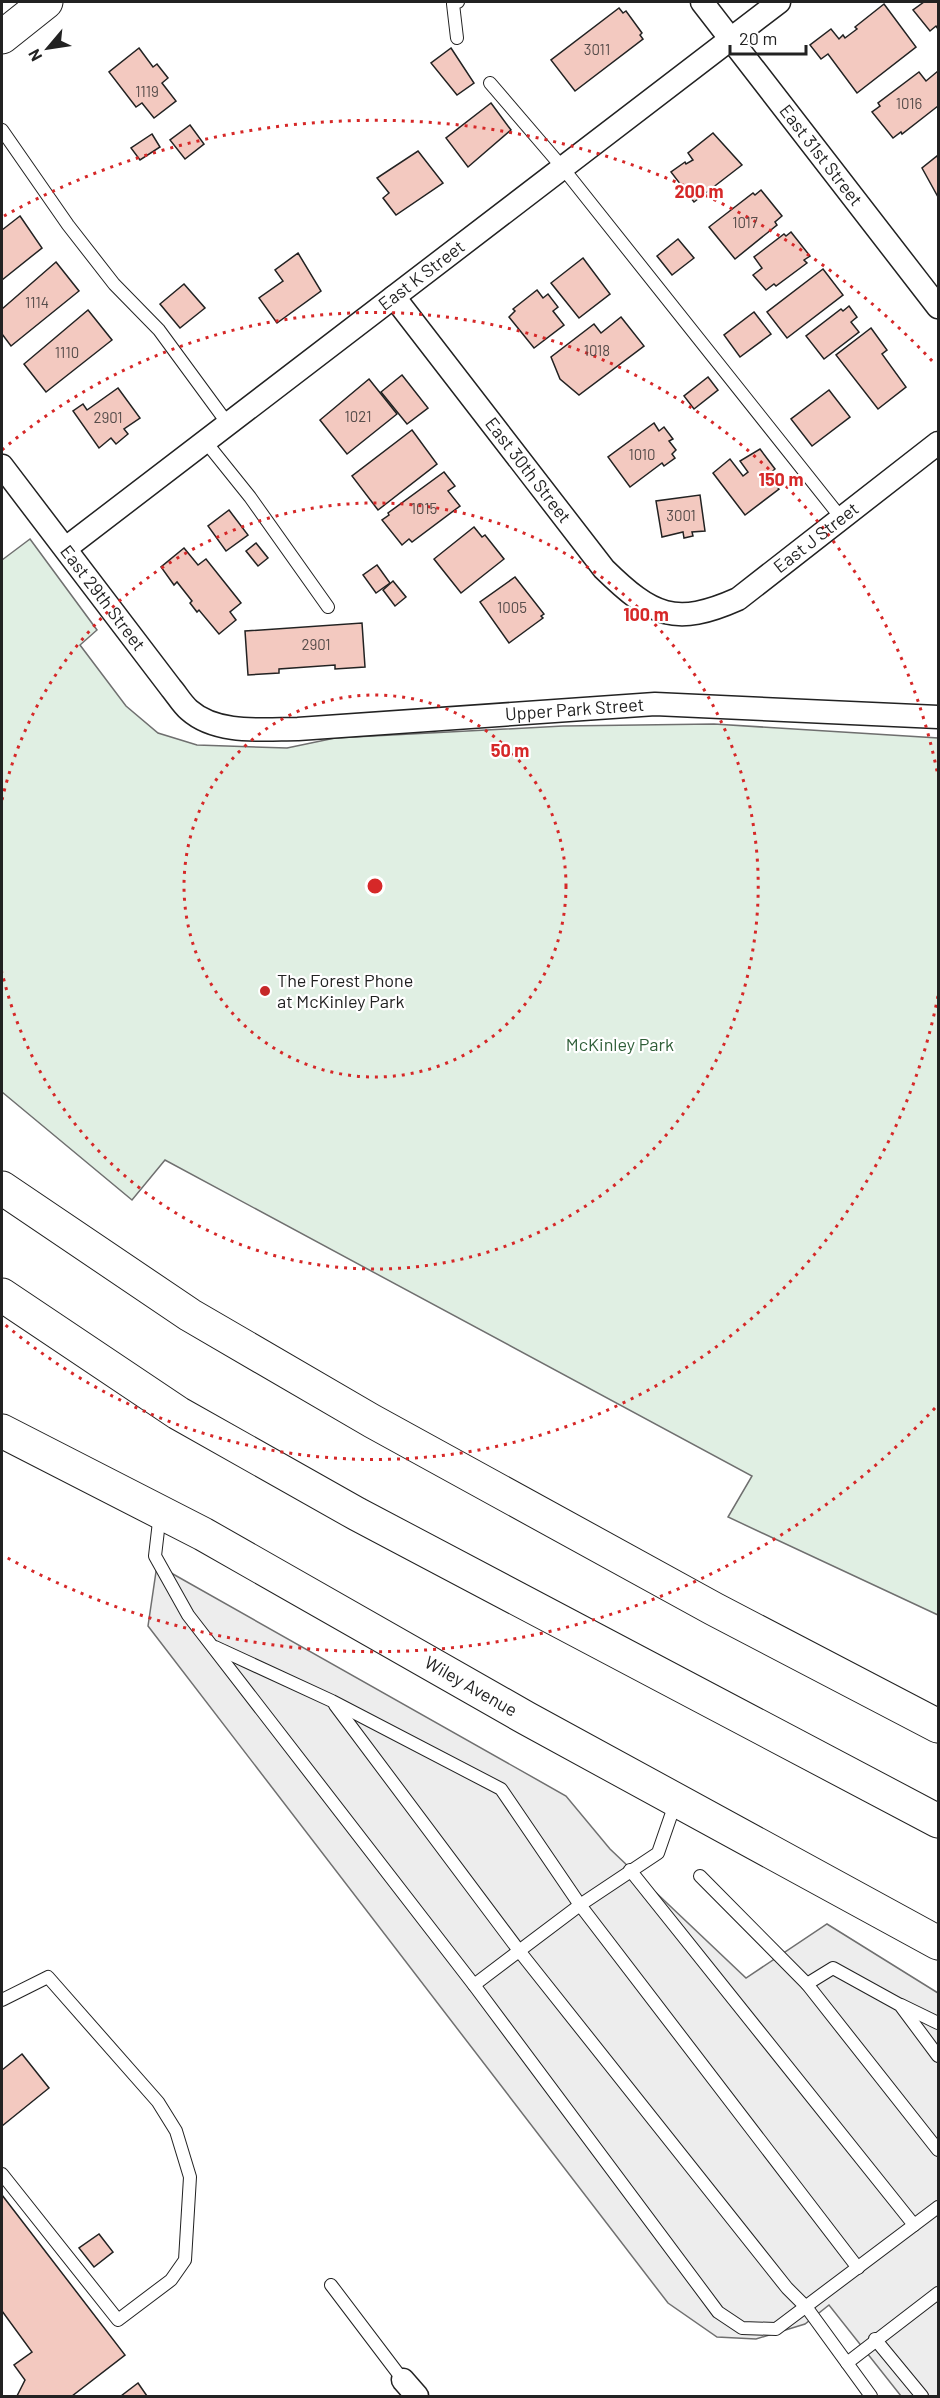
<svg xmlns="http://www.w3.org/2000/svg" width="940" height="2398" viewBox="0 0 940 2398" font-family="Barlow,sans-serif">
<rect width="100%" height="100%" fill="#fff"/>
<polygon fill="#e0efe3" stroke="#6f6f6f" stroke-width="1.5" points="30,539 97,630 80,645 126,706 158,733 197,745 287,748 335,738 563,726 714,724 938,738 938,1615 728,1517 752,1476 165,1160 132,1200 2,1092 2,560"/>
<polygon fill="#ededed" stroke="#6f6f6f" stroke-width="1.5" points="157,1565 566,1796 610,1849 746,1978 827,1924 938,1993 938,2396 901,2396 829,2305 805,2324 756,2339 717,2337 668,2303 148,1626"/>
<g fill="#f3c9c0" stroke="#222" stroke-width="1.5">
<polygon points="924,2 938,2 938,29 936,26 930,31 913,10"/>
<polygon points="884,4 916,47 857,93 828,54 821,59 810,45 831,29 839,39 843,35 845,38 857,29 855,27"/>
<polygon points="619,8 623,13 626,11 642,33 640,35 643,39 575,91 551,60"/>
<polygon points="139,48 153,67 157,64 168,78 162,83 176,101 154,118 142,103 136,107 109,72"/>
<polygon points="451,48 474,83 457,95 431,63"/>
<polygon points="938,71 938,106 902,134 901,132 893,138 872,112 880,106 878,103 919,72 926,81"/>
<polygon points="491,103 511,130 468,167 446,138"/>
<polygon points="190,125 204,144 185,159 170,140"/>
<polygon points="713,133 742,165 694,202 671,172 685,162 686,164 693,160 688,153"/>
<polygon points="152,134 160,147 140,160 131,148"/>
<polygon points="418,151 443,183 396,215 383,198 389,193 377,178"/>
<polygon points="937,156 938,158 938,197 922,168"/>
<polygon points="761,190 782,216 775,222 777,225 735,259 709,227 753,193 755,195"/>
<polygon points="20,216 42,248 2,280 2,230"/>
<polygon points="791,232 810,256 804,260 807,263 776,286 774,284 766,290 753,275 762,268 754,257 784,234 786,236"/>
<polygon points="678,239 694,258 672,275 657,256"/>
<polygon points="298,253 321,291 277,323 259,298 283,281 275,270"/>
<polygon points="583,258 610,294 579,318 551,283"/>
<polygon points="56,262 79,291 11,346 2,334 2,309"/>
<polygon points="823,269 843,295 787,338 767,312"/>
<polygon points="184,284 205,308 180,328 160,304"/>
<polygon points="537,290 543,298 548,294 558,307 553,311 564,325 534,348 509,317 515,311 513,309"/>
<polygon points="849,306 857,317 851,322 859,332 824,359 806,336 841,309 843,311"/>
<polygon points="88,310 112,340 46,392 24,364"/>
<polygon points="754,312 771,334 740,357 724,335"/>
<polygon points="621,317 644,346 579,395 560,379 551,357 594,324 601,333"/>
<polygon points="871,328 887,350 882,354 906,387 878,409 836,355"/>
<polygon points="402,375 428,408 407,424 381,392"/>
<polygon points="708,377 718,390 694,409 684,396"/>
<polygon points="369,379 397,414 347,454 320,420"/>
<polygon points="118,388 140,418 124,429 128,434 116,444 111,438 99,448 73,411 83,404 87,410"/>
<polygon points="829,390 850,417 812,446 791,419"/>
<polygon points="654,423 659,431 664,427 673,439 669,441 676,450 672,454 675,458 664,466 662,463 630,487 608,457"/>
<polygon points="412,430 437,464 378,510 352,476"/>
<polygon points="760,449 775,469 768,475 779,489 745,515 713,473 730,459 743,476 748,472 740,461"/>
<polygon points="444,472 455,486 448,491 460,506 412,542 409,539 402,545 382,520 389,515 388,513"/>
<polygon points="700,495 705,531 692,532 693,536 684,538 683,532 662,537 656,501"/>
<polygon points="229,510 248,535 226,551 208,526"/>
<polygon points="474,527 482,537 485,535 504,559 461,593 434,559"/>
<polygon points="256,543 268,558 258,566 246,551"/>
<polygon points="184,548 198,565 206,559 241,603 230,612 236,620 219,634 199,610 197,612 190,603 192,601 177,582 174,585 161,567"/>
<polygon points="377,565 390,583 376,593 363,575"/>
<polygon points="515,577 544,614 541,616 543,618 509,643 480,602"/>
<polygon points="393,581 406,597 395,606 383,590"/>
<polygon points="362,623 365,667 335,669 335,665 279,669 279,673 248,675 245,631"/>
<polygon points="22,2054 49,2088 2,2126 2,2070"/>
<polygon points="2,2195 125,2355 72,2396 17,2396 25,2380 14,2365 32,2352 2,2311"/>
<polygon points="99,2234 113,2252 94,2267 79,2248"/>
<polygon points="138,2383 147,2396 121,2396"/>
</g>
<g fill="none" stroke-linecap="round" stroke-linejoin="round">
<defs>
<g id="lane">
<polyline points="457,38 453,4 458,2"/>
<polyline points="490,83 562,167 842,519"/>
<polyline points="2,130 68,225 114,284 159,330 228,424"/>
<polyline points="205,441 250,497 328,607"/>
<polyline points="160,1513 155,1556 188,1615 474,1985 718,2312 742,2328 776,2329 938,2207"/>
<polyline points="215,1647 332,1701 501,1789 580,1905 858,2268"/>
<polyline points="335,1705 520,1952 787,2288 807,2308 871,2396"/>
<polyline points="630,1870 914,2225"/>
<polyline points="700,1876 807,1984 938,2150"/>
<polyline points="807,1984 833,1968 900,2005 938,2056"/>
<polyline points="474,1985 580,1905 658,1853 676,1801"/>
<polyline points="2,2000 48,1977 158,2102 176,2131 190,2177 185,2260 171,2280 118,2320 2,2174"/>
<polyline points="901,2005 938,2023"/>
<polyline points="331,2285 403,2380"/>
<polyline points="875,2339 922,2396"/>
<polyline points="847,2363 938,2293"/>
</g>
<g id="street">
<path id="s1" d="M702,2L938,307"/>
<path id="s2" d="M394,297L604,569C652,616 675,627 738,599L938,443"/>
<path id="s3" d="M2,466L171,688C177,695 182,704 189,710C217,735 264,729 298,729L655,704L938,717"/>
<path id="s4" d="M66,548L779,2"/>
<polyline points="403,2380 417,2396"/>
</g>
<g id="secondary">
<polyline points="2,37 46,2"/>
<path id="s5" d="M2,1431L203,1534L526,1718L938,1943"/>
</g>
<g id="highway">
<polyline points="2,1188 190,1315 372,1421 714,1609 938,1726"/>
<polyline points="2,1295 178,1413 357,1514 938,1821"/>
</g>
</defs>
<use href="#lane" stroke="#222" stroke-width="14"/>
<use href="#street" stroke="#222" stroke-width="25"/>
<use href="#secondary" stroke="#222" stroke-width="35"/>
<use href="#highway" stroke="#222" stroke-width="35"/>
<use href="#lane" stroke="#fff" stroke-width="12"/>
<use href="#street" stroke="#fff" stroke-width="22"/>
<use href="#secondary" stroke="#fff" stroke-width="33"/>
<use href="#highway" stroke="#fff" stroke-width="33"/>
</g>
<g fill="none" stroke="#d62828" stroke-width="3" stroke-dasharray="3 6">
<circle cx="375" cy="886" r="191"/>
<path d="M2 800A383 383 0 1 1 2 972"/>
<path d="M938 996A574 574 0 0 1 2 1322M2 450A574 574 0 0 1 938 776"/>
<path d="M935 1408A766 766 0 0 1 4 1556M4 216A766 766 0 0 1 935 364"/>
</g>
<circle fill="#c62828" stroke="#fff" stroke-width="2" cx="265" cy="991" r="6"/>
<g text-anchor="middle" stroke-width="4.5" stroke-linejoin="round" paint-order="stroke">
<g font-size="15" fill="#564c4a">
<text x="597" y="55">3011</text>
<text x="147" y="97">1119</text>
<text x="909" y="109">1016</text>
<text x="745" y="228">1017</text>
<text x="37" y="308">1114</text>
<text x="597" y="356">1018</text>
<text x="67" y="358">1110</text>
<text x="358" y="422">1021</text>
<text x="108" y="423">2901</text>
<text x="642" y="460">1010</text>
<text x="424" y="514">1015</text>
<text x="681" y="521">3001</text>
<text x="512" y="613">1005</text>
<text x="316" y="650">2901</text>
</g>
<g font-size="18" fill="#222" stroke="#fff">
<text dy="6" stroke="none"><textPath href="#s1" startOffset="194">East 31st Street</textPath></text>
<text dy="6" stroke="none"><textPath href="#s4" startOffset="448">East K Street</textPath></text>
<text dy="6" stroke="none"><textPath href="#s2" startOffset="219">East 30th Street</textPath></text>
<text dy="6" stroke="none"><textPath href="#s2" startOffset="594">East J Street</textPath></text>
<text dy="6" stroke="none"><textPath href="#s3" startOffset="166">East 29th Street</textPath></text>
<text dy="6" stroke="none"><textPath href="#s3" startOffset="698">Upper Park Street</textPath></text>
<text dy="6" stroke="none"><textPath href="#s5" startOffset="534">Wiley Avenue</textPath></text>
</g>
<g font-size="18" fill="#222" stroke="#fff" text-anchor="start">
<text x="277" y="987">The Forest Phone<tspan x="277" dy="21">at McKinley Park</tspan></text>
</g>
<g font-size="18" fill="#2f5e38" stroke="#fff">
<text x="620" y="1051">McKinley Park</text>
</g>
</g>
<circle cx="375" cy="886" r="9" fill="#d62828" stroke="#fff" stroke-width="3"/>
<g font-size="18" text-anchor="middle" font-weight="bold" fill="#d62828" stroke="#fff" stroke-width="4.5" stroke-linejoin="round" paint-order="stroke">
<text x="699" y="198">200 m</text>
<text x="781" y="486">150 m</text>
<text x="646" y="621">100 m</text>
<text x="510" y="757">50 m</text>
</g>
<rect width="940" height="2398" fill="none" stroke="#222222" stroke-width="6"/>
<g transform="translate(48 48) rotate(241)" stroke="#ffffff" stroke-width="4.5" paint-order="stroke">
<path d="M0-4.5L10 22L0 15L-10 22Z" fill="#222222"/>
<text y="-9" font-size="16" font-weight="bold" text-anchor="middle" fill="#222222">N</text>
</g>
<path d="M730 45v9h76v-9" fill="none" stroke="#222222" stroke-width="3"/>
<text x="739" y="45" font-size="18" fill="#222222" stroke="#ffffff" stroke-width="4.5" paint-order="stroke">20 m</text>
</svg>
